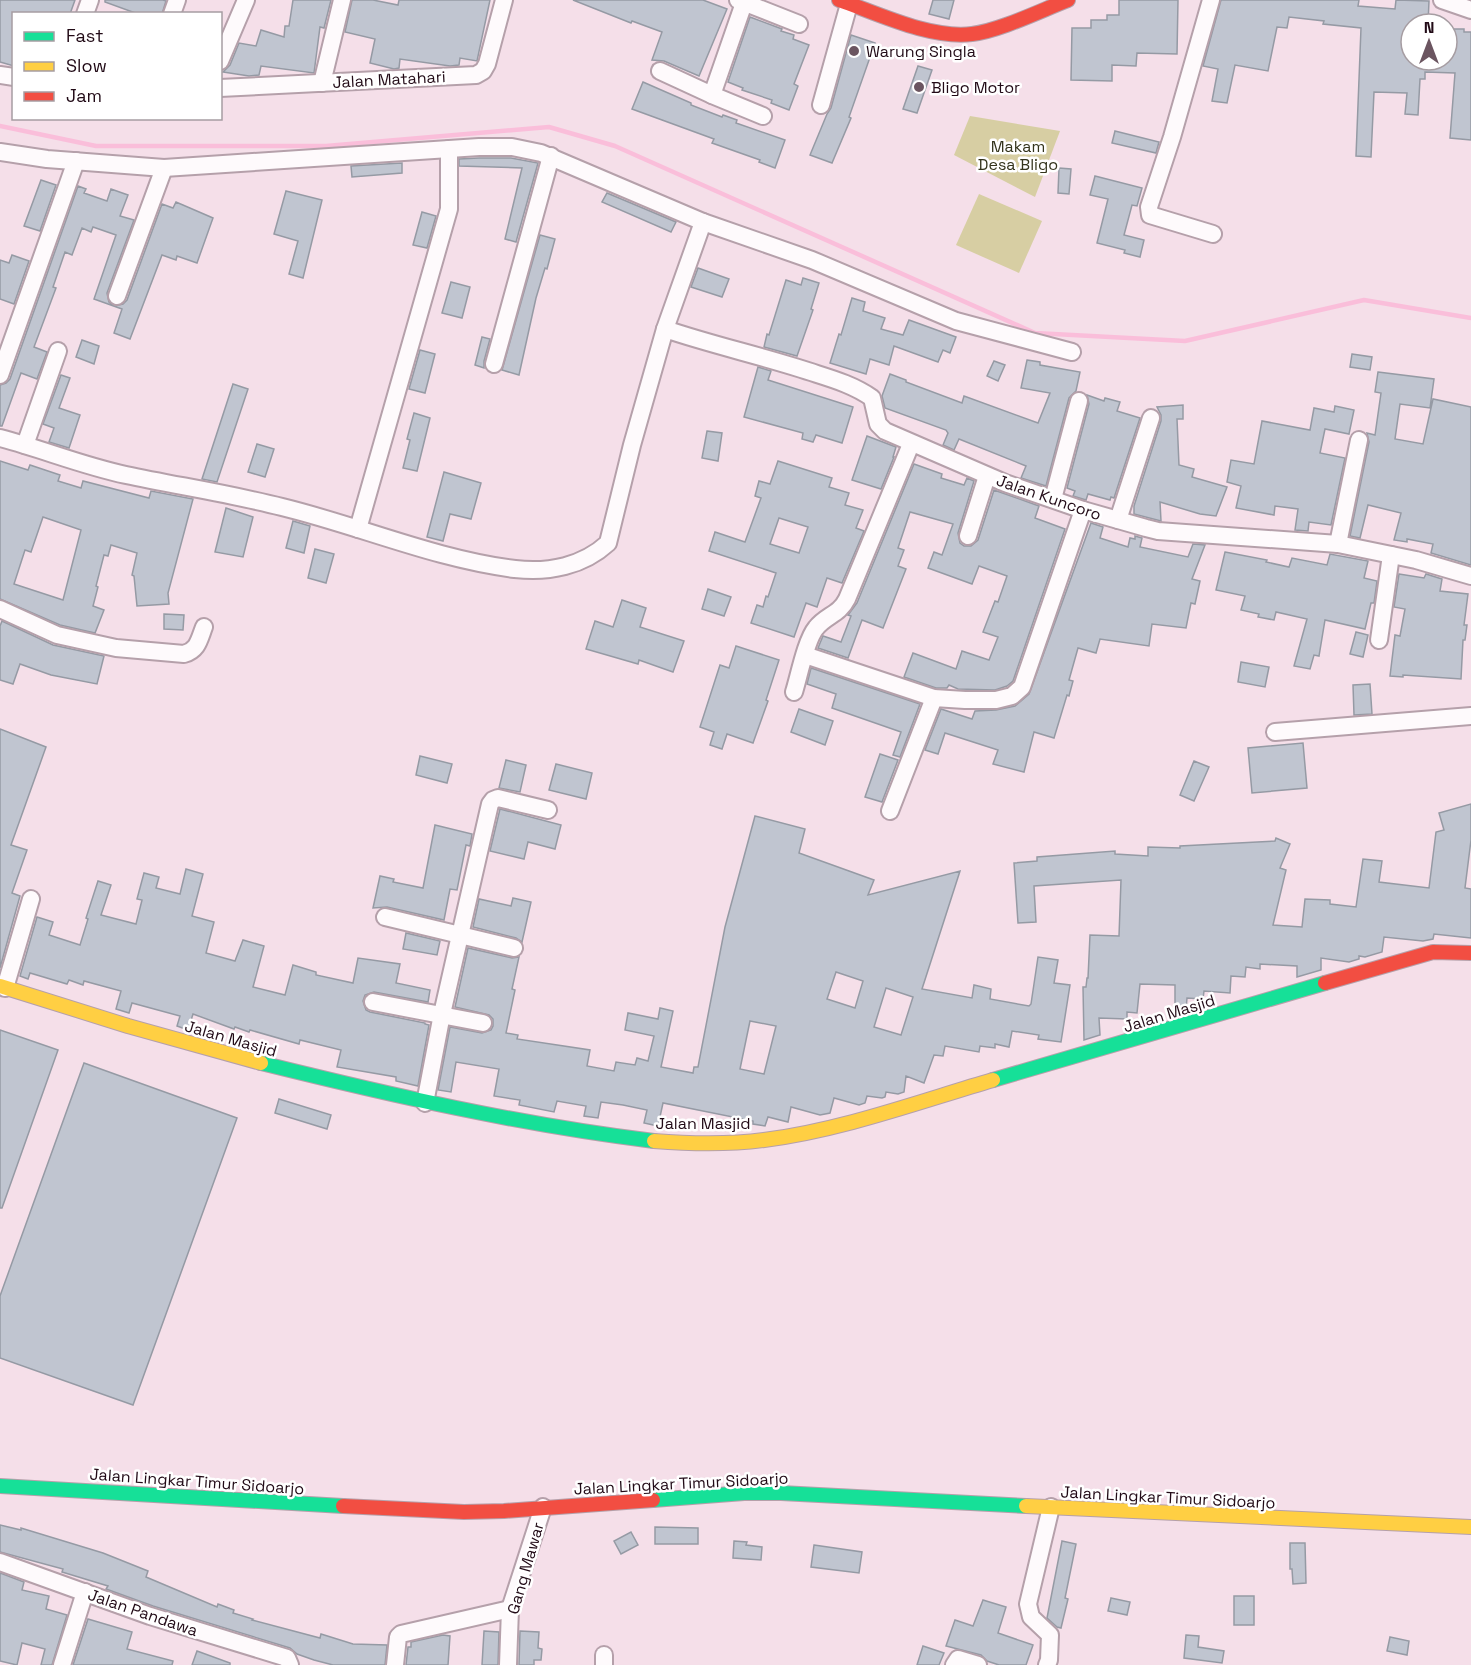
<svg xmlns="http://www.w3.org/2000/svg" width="1471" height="1665" viewBox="0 0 1471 1665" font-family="'Space Grotesk',sans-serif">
<rect width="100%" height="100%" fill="#f5dfe9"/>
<g fill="#d7cea3">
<polygon points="970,116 1060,131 1035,197 954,155"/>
<polygon points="979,194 1042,221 1019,273 956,245"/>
</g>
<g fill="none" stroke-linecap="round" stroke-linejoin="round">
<polyline stroke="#fabeda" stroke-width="4.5" points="0,126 96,146 326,146 549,127 615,146 1035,333 1185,341 1364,300 1471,318"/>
</g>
<g fill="#c0c5d0" stroke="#959aa4" stroke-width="1.5" fill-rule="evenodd">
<polygon points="0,0 75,0 70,14 14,14 14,66 0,62"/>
<polygon points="105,0 163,0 166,1 162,14 138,14 105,2"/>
<polygon points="293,0 331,0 324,28 320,27 314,73 261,66 259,75 249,76 223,72 230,65 239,43 256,46 261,30 284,37 285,26 289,26"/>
<polygon points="352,0 373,0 398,5 399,0 490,0 477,61 460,58 459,65 450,66 400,59 399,68 394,69 370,63 375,39 345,32"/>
<polygon points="573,0 703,0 727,9 699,76 664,61 652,60 662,32 632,21 631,23"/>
<polygon points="933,0 954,0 949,19 929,14"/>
<polygon points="1119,0 1178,0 1177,54 1137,53 1136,66 1112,65 1112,81 1071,80 1072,28 1091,28 1091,20 1107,20 1107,15 1119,15"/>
<polygon points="1221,0 1359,0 1358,6 1395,9 1396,0 1429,1 1428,24 1411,24 1411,60 1447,60 1447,29 1464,29 1464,32 1471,32 1471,140 1450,138 1455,73 1425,72 1425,79 1420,79 1418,115 1405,114 1407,93 1374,92 1371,157 1356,156 1361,28 1323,24 1324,21 1289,17 1287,28 1277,27 1268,71 1235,65 1227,103 1212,101 1218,69 1203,66"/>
<polygon points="750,17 782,29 781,31 794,35 793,39 809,45 794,84 798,86 789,110 771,103 772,100 742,90 743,88 728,82"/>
<polygon points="851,35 875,43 849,117 851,118 832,163 810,155 827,114 831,108"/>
<polygon points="918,66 932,70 917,113 903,109"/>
<polygon points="643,82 691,103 691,105 722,117 723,115 737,120 736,123 785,140 775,168 759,162 760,160 712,143 714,139 632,109"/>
<polygon points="1115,131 1159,142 1156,153 1112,143"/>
<polygon points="479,158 511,158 538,163 516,242 505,239 522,168 459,166 459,159"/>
<polygon points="402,163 402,173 352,177 351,166"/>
<polygon points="1059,168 1071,169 1069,194 1058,193"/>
<polygon points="1095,176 1142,188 1137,206 1132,205 1124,235 1144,240 1140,257 1124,253 1125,250 1097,243 1108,199 1090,195"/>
<polygon points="41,180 56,185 40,231 24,226"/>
<polygon points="78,186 86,189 84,193 107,201 111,189 128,195 120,216 134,220 107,293 109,302 114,306 123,304 127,300 162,204 173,208 176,202 213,218 197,263 177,256 176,260 162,255 130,339 114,333 122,309 94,299 116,235 93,227 91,232 82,228 72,255 65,252 53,287 56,288 34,347 47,352 37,379 21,373 2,426 0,426 0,385 6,383 10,379"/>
<polygon points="286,191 322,200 303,278 289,274 298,241 274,234"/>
<polygon points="607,193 676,222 671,232 602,202"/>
<polygon points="422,212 436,216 427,248 413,245"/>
<polygon points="540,235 555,239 547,269 545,268 536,298 519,375 502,370"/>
<polygon points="12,255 29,261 14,304 0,299 0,260 9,263"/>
<polygon points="698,268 729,279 722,297 691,287"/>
<polygon points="803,278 819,283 811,309 813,310 797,356 764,347 767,334 769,335 786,280 801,285"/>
<polygon points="451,282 470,287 462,318 442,313"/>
<polygon points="852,298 865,302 863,311 885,318 881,329 903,335 909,320 956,337 950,353 943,350 938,362 894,346 889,365 870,359 866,374 830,363 839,334 841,335"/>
<polygon points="482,337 490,339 484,361 484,368 475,365"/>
<polygon points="82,340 99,346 94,364 76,357"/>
<polygon points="420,350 435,354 425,393 409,389"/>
<polygon points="1352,354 1372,357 1370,370 1350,367"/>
<polygon points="1027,360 1040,362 1040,365 1080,372 1076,391 1069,398 1046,486 1021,478 1026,466 959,439 954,450 943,445 948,433 946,430 885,408 882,396 890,374 906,380 906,382 962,403 964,396 1038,423 1050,393 1021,388"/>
<polygon points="994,361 1005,365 998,381 987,376"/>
<polygon points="758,367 771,371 768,380 853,407 842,443 816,435 813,442 802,439 803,433 744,417"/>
<polygon points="1378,372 1434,379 1430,408 1400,404 1395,439 1423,444 1433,399 1471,407 1471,565 1431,553 1433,544 1407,539 1407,542 1394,540 1401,513 1368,505 1360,538 1350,536 1369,442 1367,433 1375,435 1381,393 1375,392"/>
<polygon points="61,375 70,378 59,408 80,415 69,448 49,442 54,428 43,424"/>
<polygon points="233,384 248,389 217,482 202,479"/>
<polygon points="1087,395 1104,401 1105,398 1120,402 1117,411 1140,418 1114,498 1111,497 1110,500 1088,494 1086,500 1073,496 1075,491 1067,488 1089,404"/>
<polygon points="1183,405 1183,419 1177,419 1179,465 1194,469 1192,477 1227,487 1216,516 1200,514 1160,502 1161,521 1134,514 1134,506 1161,421 1161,415 1157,407"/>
<polygon points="1335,406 1354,410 1349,434 1325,429 1320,453 1345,458 1331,525 1309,522 1308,531 1295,530 1298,509 1275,506 1274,515 1236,508 1241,486 1227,482 1231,460 1254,464 1262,421 1310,430 1314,408 1334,412"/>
<polygon points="414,413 430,418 417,471 403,468 410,440 407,439"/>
<polygon points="707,431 722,433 718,461 702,458"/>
<polygon points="867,436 896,447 893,457 894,457 881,489 852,480"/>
<polygon points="257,444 274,449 265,477 248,472"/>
<path d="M0,461L28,470L30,465L60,475L58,481L81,488L83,481L149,498L151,491L193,499L168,593L169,604L137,606L134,576L132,575L137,553L111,545L108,556L104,555L96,586L98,587L93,606L104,610L95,633L60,625L0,599ZM43,517L81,530L63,600L14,584L25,550L31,552Z"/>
<path d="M778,461L832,478L829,487L849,493L845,505L863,510L856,528L864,531L842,583L827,578L817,607L806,603L794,637L751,623L757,605L763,607L766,596L768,597L776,573L709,551L715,532L745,542L761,498L755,496L759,481L770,484ZM779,518L808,527L799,553L770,544Z"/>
<polygon points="914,464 942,474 941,478 964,485 967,478 974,481 958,533 960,543 964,546 971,546 978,540 994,490 1039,506 1035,518 1065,529 1013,681 1007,686 995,690 958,689 949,685 947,688 936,688 904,677 913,653 956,669 962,651 989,660 998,637 983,632 995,601 998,602 1007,576 979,566 972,584 928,568 934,552 942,555 953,524 910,512 898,548 904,550 898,566 906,569 883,628 862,620 848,658 818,648 823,636 841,642 851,616 848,615 857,603"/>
<polygon points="444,472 481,483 471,519 450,514 443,541 427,537"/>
<polygon points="226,508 253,517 243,557 215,552"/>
<polygon points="293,521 310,526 304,553 286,548"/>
<polygon points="1091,523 1103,527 1100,538 1128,547 1130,538 1135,539 1135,536 1142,538 1140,547 1188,557 1193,544 1205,545 1192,579 1200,581 1195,604 1191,603 1186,628 1152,624 1149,646 1100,639 1096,653 1078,648 1069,680 1073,681 1069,696 1067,695 1054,738 1034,732 1024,772 993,764 998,750 945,733 938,754 925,750 941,709 972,719 975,711 996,710 1015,706 1029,694"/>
<polygon points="315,549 334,554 326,583 308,578"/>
<polygon points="1225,552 1267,560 1266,562 1289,567 1292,558 1327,565 1330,554 1368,561 1364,578 1377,581 1374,603 1371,603 1365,629 1325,620 1319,656 1314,655 1310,669 1294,666 1307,619 1276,612 1274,620 1258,617 1259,614 1241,610 1245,596 1216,590"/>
<polygon points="1399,574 1424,578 1426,574 1442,579 1440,591 1468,594 1464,625 1467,625 1465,640 1463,640 1461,679 1403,675 1403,677 1390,676 1395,635 1400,636 1405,609 1394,607"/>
<polygon points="708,589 731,597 724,616 702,609"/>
<polygon points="622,600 646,608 640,627 684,641 673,672 639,660 638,664 586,649 595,621 613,627"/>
<polygon points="164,614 184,615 183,630 164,629"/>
<polygon points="2,621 53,645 104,656 97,684 51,675 20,664 13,684 0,680 0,626"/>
<polygon points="1356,632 1368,635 1363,657 1350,654"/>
<polygon points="736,646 779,660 766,700 768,701 753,743 727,734 722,749 710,745 714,732 700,727 720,665 729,668"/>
<polygon points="1241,662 1269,667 1265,687 1238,682"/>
<polygon points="811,668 920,704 900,757 893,755 901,732 832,708 836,694 807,684"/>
<polygon points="1370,684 1372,714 1354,715 1353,685"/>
<polygon points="799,709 833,721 825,745 791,732"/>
<polygon points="0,729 46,747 11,845 27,850 12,893 20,896 0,968"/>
<polygon points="1303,743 1307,788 1252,793 1248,748"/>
<polygon points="880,754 898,760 882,802 865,797"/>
<polygon points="420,756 452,764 447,783 416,775"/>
<polygon points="506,760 526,765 520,792 499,788"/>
<polygon points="1194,761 1209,767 1194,801 1180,795"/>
<polygon points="556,764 592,773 586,799 549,790"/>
<polygon points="1471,804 1471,840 1465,888 1471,889 1471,938 1434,934 1433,939 1423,941 1384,937 1382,952 1365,957 1359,956 1359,959 1349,962 1321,958 1321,970 1297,977 1297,966 1260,964 1260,969 1246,967 1245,977 1231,976 1230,993 1204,991 1203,999 1187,998 1186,1010 1175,1013 1175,985 1140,984 1137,1013 1127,1012 1127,1019 1099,1018 1100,1035 1084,1040 1083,987 1086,987 1087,978 1088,978 1090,935 1119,936 1121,880 1034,886 1036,922 1018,923 1014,863 1037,861 1037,857 1115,851 1115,854 1148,856 1148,847 1180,848 1180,846 1275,841 1276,838 1290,844 1280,868 1286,870 1273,925 1302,927 1305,899 1330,900 1330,904 1356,907 1363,859 1382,861 1379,882 1429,888 1436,832 1444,830 1439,813"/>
<polygon points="500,809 561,825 555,849 528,842 524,859 490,851"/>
<path d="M755,816L805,829L799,853L874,880L868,895L960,871L922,989L972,998L974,985L991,989L990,999L1029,1006L1031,1004L1038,957L1058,960L1054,983L1070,985L1061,1042L1038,1039L1039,1035L1012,1031L1009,1047L995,1044V1048L980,1046L979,1052L945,1046L943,1056L934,1055L924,1083L906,1076L904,1092L898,1094L886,1092L885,1097L882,1098L867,1096L865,1103L859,1105L834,1098L830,1113L820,1115L791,1107L788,1122L768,1117L765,1126L753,1124V1121L663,1103L658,1126L644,1123L647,1110L623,1105L601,1102L598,1118L584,1116L586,1106L557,1101L554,1112L519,1105L520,1100L494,1096L499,1069L456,1062L451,1092L438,1090L450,1027L482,1033L491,1030L493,1026V1019L489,1015L455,1007L468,948L512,958L519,957L512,989L515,990L506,1033L518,1035L517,1039L590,1050L587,1066L614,1071L616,1062L635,1065L637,1058L648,1061L654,1036L625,1030L628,1013L658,1019L660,1008L673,1011L661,1067L693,1073L694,1067H698L725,927ZM836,972L863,981L855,1008L827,999ZM886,988L913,997L901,1035L874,1027ZM750,1021L776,1026L764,1074L740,1069Z"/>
<polygon points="435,825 472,834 470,846 466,845 457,890 450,889 444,920 387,907 373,908 380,876 394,879 393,882 423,888"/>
<polygon points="186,869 203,874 192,916 214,922 206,953 235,961 243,940 264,946 253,987 285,995 293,965 316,972 316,975 353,983 358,958 400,964 396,983 430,990 428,1002 374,992 365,995 363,1001 366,1010 370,1012 425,1023 425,1024 429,1025 418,1086 396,1081 396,1077 337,1067 341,1050 300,1040 299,1044 250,1030 249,1032 235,1027 234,1029 193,1014 188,1030 177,1026 180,1016 132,1003 129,1013 116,1009 121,991 84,981 83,985 69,980 67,984 30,973 28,979 20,976 37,917 53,922 49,935 80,945 88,919 86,918 98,881 111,885 101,915 136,924 142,900 137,899 144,873 159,877 156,888 180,894"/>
<polygon points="513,898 531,902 522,942 516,938 473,927 479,899 511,906"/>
<polygon points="406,933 440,941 437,955 403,949"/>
<polygon points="0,1030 58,1050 2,1208 0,1208"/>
<polygon points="84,1063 237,1118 133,1405 0,1358 0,1296"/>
<polygon points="279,1099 331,1115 327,1129 275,1113"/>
<polygon points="0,1525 21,1530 21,1528 103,1553 148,1571 146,1577 217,1607 218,1604 234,1610 233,1613 253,1619 252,1620 320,1638 321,1634 353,1644 387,1645 385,1665 333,1665 314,1660 297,1654 290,1648 153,1606 106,1589 108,1586 62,1572 63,1569 0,1552"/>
<polygon points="655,1527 698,1528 698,1544 655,1544"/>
<polygon points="631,1532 638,1545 621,1554 614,1541"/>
<polygon points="734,1541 747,1542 746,1545 762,1547 761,1560 733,1558"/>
<polygon points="1062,1541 1076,1544 1065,1598 1068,1599 1061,1628 1057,1627 1047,1618"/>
<polygon points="1290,1543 1305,1543 1306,1583 1293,1584 1292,1569 1290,1569"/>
<polygon points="814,1545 862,1552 859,1573 811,1567"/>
<polygon points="0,1573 24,1582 22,1590 49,1596 46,1609 67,1615 52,1665 41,1665 45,1649 22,1643 17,1665 0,1661"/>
<rect x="1234" y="1596" width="20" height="29"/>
<polygon points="1111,1598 1130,1602 1127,1615 1108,1611"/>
<polygon points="983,1600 1006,1607 998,1633 1033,1645 1026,1665 999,1665 987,1661 981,1655 946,1646 955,1620 973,1626"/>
<polygon points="88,1619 132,1632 127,1649 173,1661 172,1665 73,1665"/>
<polygon points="484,1631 499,1632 498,1665 482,1665"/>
<polygon points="520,1631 539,1632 538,1648 542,1649 541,1660 534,1660 534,1665 519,1665"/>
<polygon points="443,1635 450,1636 448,1665 406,1665 408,1647 411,1647 411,1642"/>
<polygon points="1186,1635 1199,1636 1198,1647 1224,1651 1222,1663 1184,1658"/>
<polygon points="1390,1637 1409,1641 1407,1655 1387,1651"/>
<polygon points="923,1646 944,1653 939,1665 917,1665"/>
<polygon points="197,1651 230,1663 230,1665 192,1665"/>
</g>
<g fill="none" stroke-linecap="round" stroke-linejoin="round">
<defs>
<g id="street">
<polyline points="738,0 799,24"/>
<polyline points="1211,0 1172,137 1149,207 1150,215 1213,234"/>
<polyline points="1442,0 1471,10"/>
<polyline points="85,14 90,0"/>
<polyline points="172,14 177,0"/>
<polyline points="220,61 246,0"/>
<polyline points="660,71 712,95 745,0"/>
<polyline points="0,75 14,77"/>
<polyline points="322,83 342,0"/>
<polyline points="220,88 476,75 483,71 487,64 504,0"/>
<polyline points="712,95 763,116"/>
<polyline points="821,105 849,4"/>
<polyline points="0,152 47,159 164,168 479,147 512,147 541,153 703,222 812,260 956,321 1072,352"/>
<polyline points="117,296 164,168"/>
<path d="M665,329C715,346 767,357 817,374C836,380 855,386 872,398L878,424L885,431L1005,483L1083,510L1146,528L1158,531L1338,544L1416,560L1471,576"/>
<polyline points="494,364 551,156"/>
<polyline points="0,375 76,161"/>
<path d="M0,438C42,449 83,466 126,475C178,486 231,494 282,507C360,526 435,559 515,569C549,573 583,566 608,543L632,445L665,329L703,222"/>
<polyline points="25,445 58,351"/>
<polyline points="1053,499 1079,401"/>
<polyline points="1118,520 1151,418"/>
<polyline points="358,529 449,209 449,149"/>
<polyline points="968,536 987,476"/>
<polyline points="1338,544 1359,440"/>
<path d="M0,609L57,635L116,648L184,654C198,650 199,640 204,627"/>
<polyline points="1379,640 1391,555"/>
<polyline points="805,655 934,698 965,700 996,700 1012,696 1022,687 1083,510"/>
<path d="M794,692C799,676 806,640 816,628C826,615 839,615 847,599L911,444"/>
<polyline points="1275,732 1471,716"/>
<polyline points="890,811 934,698"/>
<polyline points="385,917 514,948"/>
<polyline points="5,988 31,899"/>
<polyline points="373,1002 483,1023"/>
<polyline points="425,1103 442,1014 490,804 493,800 498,798 548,810"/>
<polyline points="0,1562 150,1616 287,1658 290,1665"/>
<polyline points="62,1665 85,1592"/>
<polyline points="395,1665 398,1637 401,1634 510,1609"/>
<polyline points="508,1665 510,1609 543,1507"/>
<polyline points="604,1665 604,1655"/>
<polyline points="954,1665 958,1659 978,1665"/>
<polyline points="1047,1665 1049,1660 1050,1635 1031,1617 1028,1604 1051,1507"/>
</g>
<g id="fast">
<path d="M261,1063C390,1095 522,1125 654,1141"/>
<polyline points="993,1080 1325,983"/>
<polyline points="0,1486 343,1506"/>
<polyline points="653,1500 744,1493 781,1493 1026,1506"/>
</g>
<g id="slow">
<polyline points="0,986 128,1026 261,1063"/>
<path d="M654,1141C691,1144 727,1145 764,1140C842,1130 918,1102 993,1080"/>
<polyline points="1026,1506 1471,1527"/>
</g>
<g id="jam">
<path d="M839,0C879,14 930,39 972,34C999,31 1042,10 1068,0"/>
<polyline points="1325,983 1433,952 1471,953"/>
<polyline points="343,1506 464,1512 504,1511 653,1500"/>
</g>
</defs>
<use href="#street" stroke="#b5a0aa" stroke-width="20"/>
<use href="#fast" stroke="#b5a0aa" stroke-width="16"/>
<use href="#slow" stroke="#b5a0aa" stroke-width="16"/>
<use href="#jam" stroke="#b5a0aa" stroke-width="16"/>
<use href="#street" stroke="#fefafc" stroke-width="16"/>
<use href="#fast" stroke="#16e098" stroke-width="14"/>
<use href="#slow" stroke="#ffcf43" stroke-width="14"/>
<use href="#jam" stroke="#f24e42" stroke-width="14"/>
</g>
<g fill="#6b5560" stroke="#fff" stroke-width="2">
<circle cx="854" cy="51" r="6"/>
<circle cx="919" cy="87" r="6"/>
</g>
<g text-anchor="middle" stroke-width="5" stroke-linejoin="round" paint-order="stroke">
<g font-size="16" fill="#210a16" stroke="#fff" text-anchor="start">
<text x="866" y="57">Warung Singla</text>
<text x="931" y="93">Bligo Motor</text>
</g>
<g font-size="16" fill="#210a16" stroke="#fff">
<text transform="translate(389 79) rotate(-3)" y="6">Jalan Matahari</text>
<text transform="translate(1049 497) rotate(19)" y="6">Jalan Kuncoro</text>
<text transform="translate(1169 1013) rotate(-17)" y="6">Jalan Masjid</text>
<text transform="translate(231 1038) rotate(16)" y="6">Jalan Masjid</text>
<text x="703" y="1129">Jalan Masjid</text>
<text transform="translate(197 1481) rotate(4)" y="6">Jalan Lingkar Timur Sidoarjo</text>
<text transform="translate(681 1483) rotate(-3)" y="6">Jalan Lingkar Timur Sidoarjo</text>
<text transform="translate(1168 1497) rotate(3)" y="6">Jalan Lingkar Timur Sidoarjo</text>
<text transform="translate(525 1568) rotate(-74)" y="6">Gang Mawar</text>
<text transform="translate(143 1612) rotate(19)" y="6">Jalan Pandawa</text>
</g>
<g font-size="16" fill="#34341c" stroke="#fff">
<text x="1018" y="152">Makam<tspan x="1018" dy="18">Desa Bligo</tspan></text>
</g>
</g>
<rect x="12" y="12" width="210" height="108" fill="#ffffff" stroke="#a69da2" stroke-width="1.5"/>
<rect x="24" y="32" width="30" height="9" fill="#16e098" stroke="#a69da2" stroke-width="1.5"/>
<text x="66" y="42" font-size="18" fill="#210a16">Fast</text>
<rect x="24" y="62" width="30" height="9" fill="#ffcf43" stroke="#a69da2" stroke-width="1.5"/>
<text x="66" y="72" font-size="18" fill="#210a16">Slow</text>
<rect x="24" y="92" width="30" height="9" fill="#f24e42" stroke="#a69da2" stroke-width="1.5"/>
<text x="66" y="102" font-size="18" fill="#210a16">Jam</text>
<g transform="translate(1429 42)"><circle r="28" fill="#ffffff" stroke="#a69da2" stroke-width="1.5"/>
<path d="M0-4.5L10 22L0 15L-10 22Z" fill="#6b5560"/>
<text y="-9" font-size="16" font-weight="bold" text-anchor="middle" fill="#210a16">N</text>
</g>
</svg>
